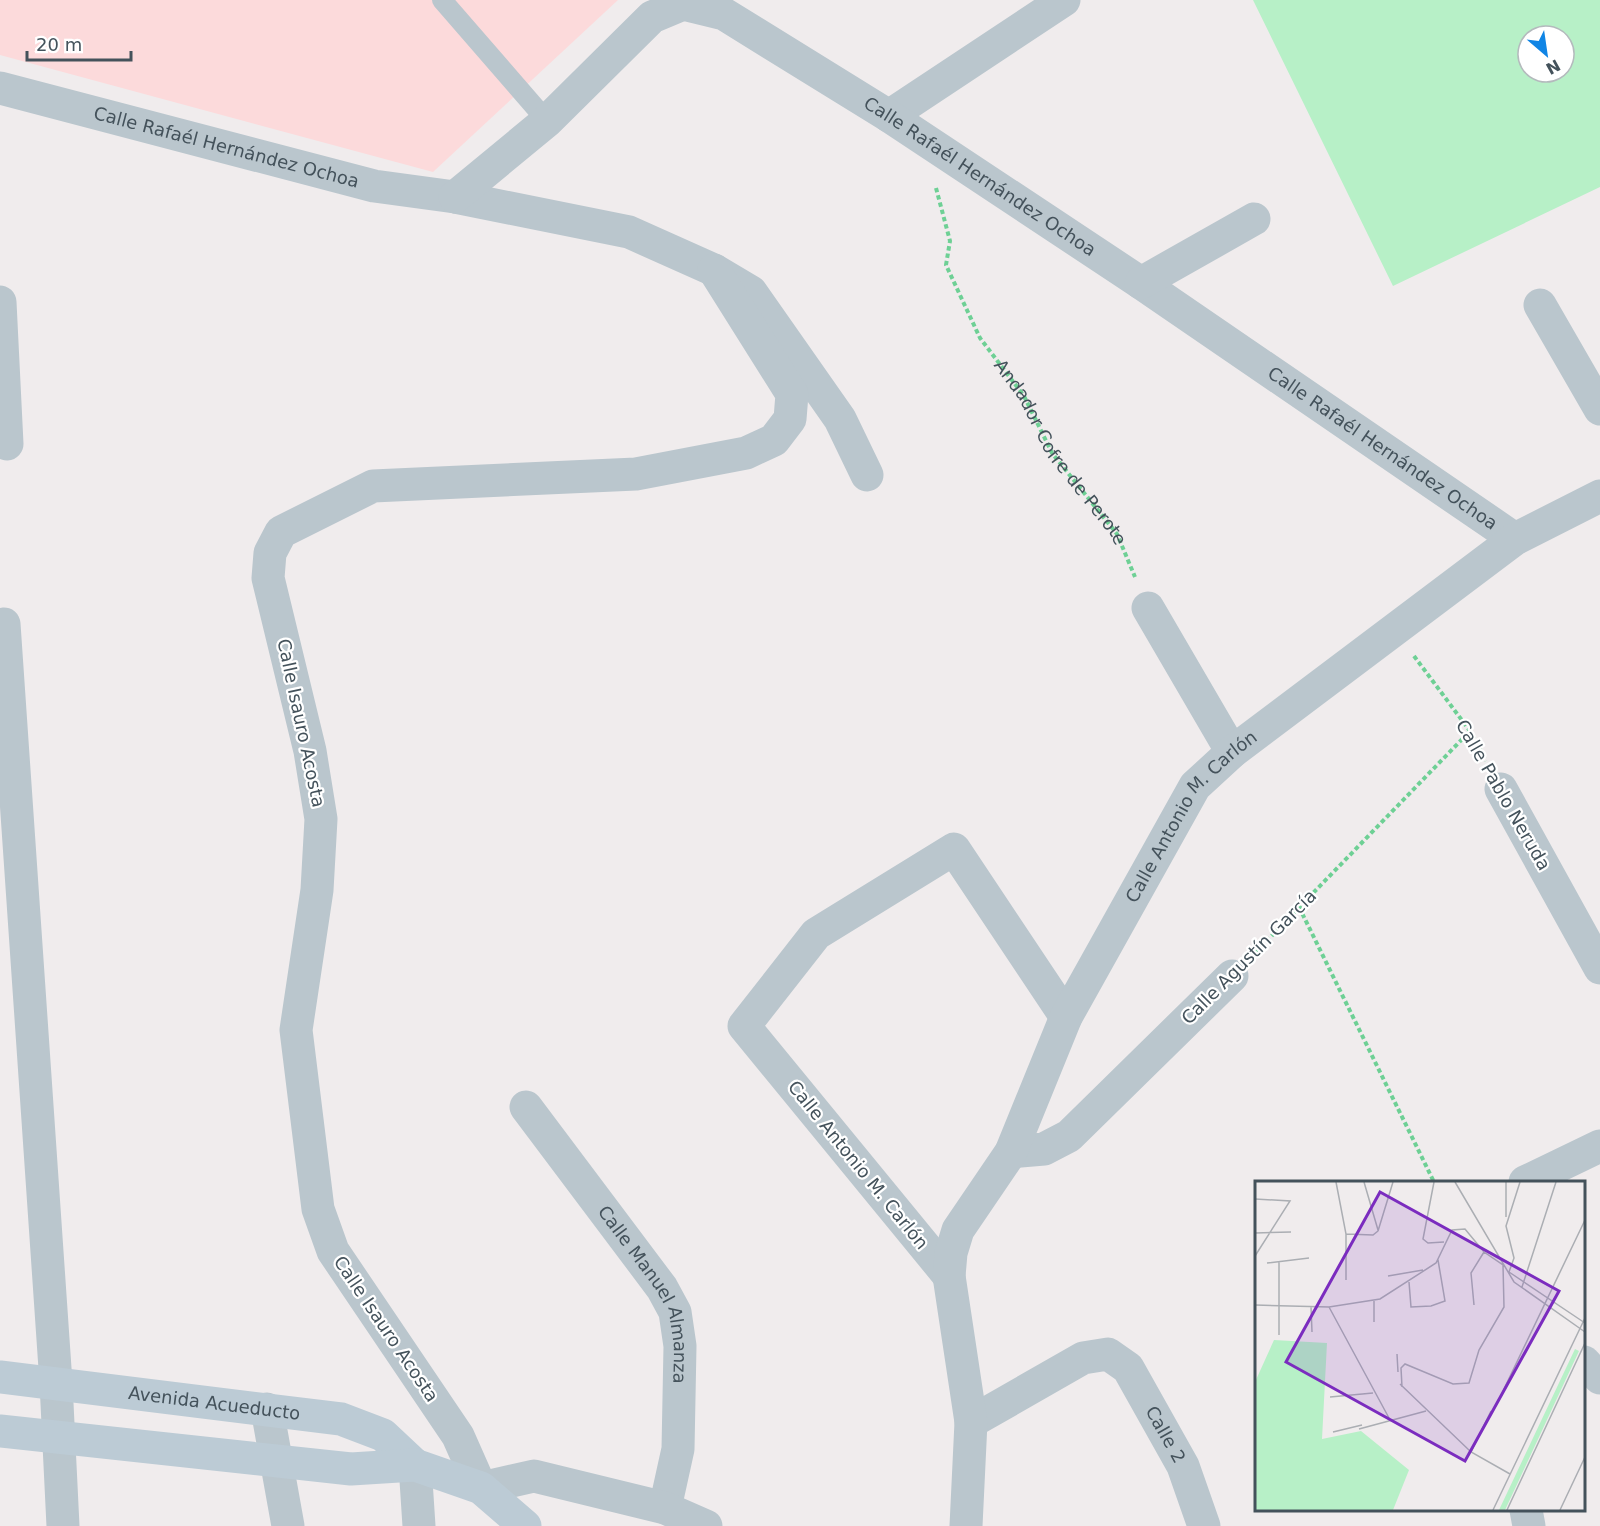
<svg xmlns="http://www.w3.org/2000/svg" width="1600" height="1526" viewBox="0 0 1600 1526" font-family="'DejaVu Sans',sans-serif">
<rect width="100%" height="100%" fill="#f0eced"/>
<polygon fill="#fcdadb" points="0,0 618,0 433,172 0,55"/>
<path fill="#b7f0c7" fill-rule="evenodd" d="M1253,0H1600V187L1393,286ZM1528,36H1564V72H1528Z"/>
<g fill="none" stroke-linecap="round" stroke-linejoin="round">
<g stroke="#6ed095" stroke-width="4" stroke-dasharray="4.5 3" stroke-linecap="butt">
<path id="s1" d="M936,188L950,241L946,265L980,338L1024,396L1052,453L1117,534L1135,577"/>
<polyline points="1414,656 1470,731 1486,761"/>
<polyline points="1299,907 1434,1182"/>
<polyline points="1256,952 1470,731"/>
</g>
<polyline stroke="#bac6cd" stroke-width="20" points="442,0 547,121"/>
<g stroke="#bac6cd" stroke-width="33">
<path id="s2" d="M0,88L374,186L455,197L629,232L714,270L751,292L840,419L867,475"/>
<polyline points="889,116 1064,0"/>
<path id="s3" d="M455,197L547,121L652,17L683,4L724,14L889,116L1141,283L1515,539"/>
<polyline points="1141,283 1254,219"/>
<polyline points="0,302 7,444"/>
<polyline points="1540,305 1600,409"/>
<polyline points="1148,608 1232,752"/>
<polyline points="4,624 56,1383 63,1526"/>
<polyline points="1501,789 1600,968"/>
<path id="s4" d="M526,1107L662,1288L675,1312L680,1346L678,1449L665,1508"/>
<polyline points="1011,1152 1044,1149 1069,1136 1232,976"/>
<polyline points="1525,1182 1600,1146"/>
<polyline points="949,1276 744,1026 816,934 954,849 1066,1017"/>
<polyline points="1584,1362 1600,1378"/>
<polyline points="267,1409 288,1526"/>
<path id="s5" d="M971,1422L1083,1358L1108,1354L1128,1368L1183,1466L1204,1526"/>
<polyline points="415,1465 419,1526"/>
<polyline points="1526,1510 1529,1526"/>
<polyline points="706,1526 665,1508 534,1476 481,1488 458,1436 333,1251 318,1209 296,1030 317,890 321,819 310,751 268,578 270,553 281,532 373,486 636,474 746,453 774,440 790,419 792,394 714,270"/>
<path id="s6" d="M966,1526L971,1422L949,1276L951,1253L958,1230L1011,1152L1066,1017L1195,786L1232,752L1515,539L1600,496"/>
</g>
<g stroke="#bccbd5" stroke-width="33">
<path id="s7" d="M0,1377L341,1419L383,1435L415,1465"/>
<polyline points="0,1431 351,1469 415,1465 481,1488 525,1526"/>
</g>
</g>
<g text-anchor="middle" stroke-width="4.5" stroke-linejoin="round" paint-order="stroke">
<g font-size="18" fill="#44525b" stroke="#fff">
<text dy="6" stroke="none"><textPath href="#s2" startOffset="234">Calle Rafaél Hernández Ochoa</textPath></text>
<text dy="6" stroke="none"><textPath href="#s3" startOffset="646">Calle Rafaél Hernández Ochoa</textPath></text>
<text dy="6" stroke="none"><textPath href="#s3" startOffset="1132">Calle Rafaél Hernández Ochoa</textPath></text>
<text dy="6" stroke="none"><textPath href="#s1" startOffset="300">Andador Cofre de Perote</textPath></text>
<text transform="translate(301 723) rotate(78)" y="6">Calle Isauro Acosta</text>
<text transform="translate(1503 795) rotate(60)" y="6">Calle Pablo Neruda</text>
<text dy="6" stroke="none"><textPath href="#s6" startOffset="777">Calle Antonio M. Carlón</textPath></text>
<text transform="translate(1249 957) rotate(-45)" y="6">Calle Agustín García</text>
<text transform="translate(858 1165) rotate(51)" y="6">Calle Antonio M. Carlón</text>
<text dy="6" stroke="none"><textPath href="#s4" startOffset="226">Calle Manuel Almanza</textPath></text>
<text transform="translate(386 1329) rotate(56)" y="6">Calle Isauro Acosta</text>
<text dy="6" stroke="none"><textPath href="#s7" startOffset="216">Avenida Acueducto</textPath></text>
<text dy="6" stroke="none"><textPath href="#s5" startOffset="255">Calle 2</textPath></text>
</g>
</g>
<g transform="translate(1255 1181)">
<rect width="330" height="330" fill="#f0eced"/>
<path d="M19,159L72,162L67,258L106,250L154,289L138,329H0V201ZM320,168L324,170L250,329H244Z" fill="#b7f0c7"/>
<path fill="none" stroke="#abaeb3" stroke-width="1.5" d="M81,1L91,53V99M109,1L123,49M179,1L168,58L173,62L189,61M200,1L259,101L330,151M251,1V36M0,18L35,20L0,75M123,50L138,1M0,52L36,51M91,53L118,54L123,50M12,82L54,77M254,91L259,77L251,45L265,1M254,91L330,142M133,95L168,89M154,101L156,126L176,125L190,120L183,79M267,106L301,1M119,120V141M0,124L74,126L125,118L181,82L197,49L210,48L229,71L248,84L249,126L224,169L214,202L198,203L150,183L146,187L147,206M219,124L216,92L229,71M56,126L57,151M74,126L134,237M24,154V81M142,173L143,191M145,203L216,271L255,293M248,210L330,39M75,216L118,212M104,248L171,230M78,251L107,244M216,271L236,230M238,329L330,137M252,329L330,162M305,329L330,276"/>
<path fill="#7b2cbf" fill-opacity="0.15" stroke="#7b2cbf" stroke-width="3" d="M125,11L304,110L210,280L31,181Z"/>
<rect width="330" height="330" fill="none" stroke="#44525b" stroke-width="3"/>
</g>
<g transform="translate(1546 54) rotate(151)"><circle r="28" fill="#ffffff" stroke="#b4babd" stroke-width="1.5"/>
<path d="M0-4.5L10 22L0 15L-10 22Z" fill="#1085e5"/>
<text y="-9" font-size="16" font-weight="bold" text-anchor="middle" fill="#44525b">N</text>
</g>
<path d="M27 51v9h104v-9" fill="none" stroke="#44525b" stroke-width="3"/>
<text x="36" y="51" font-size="18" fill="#44525b" stroke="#ffffff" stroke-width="4.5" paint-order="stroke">20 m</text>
</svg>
